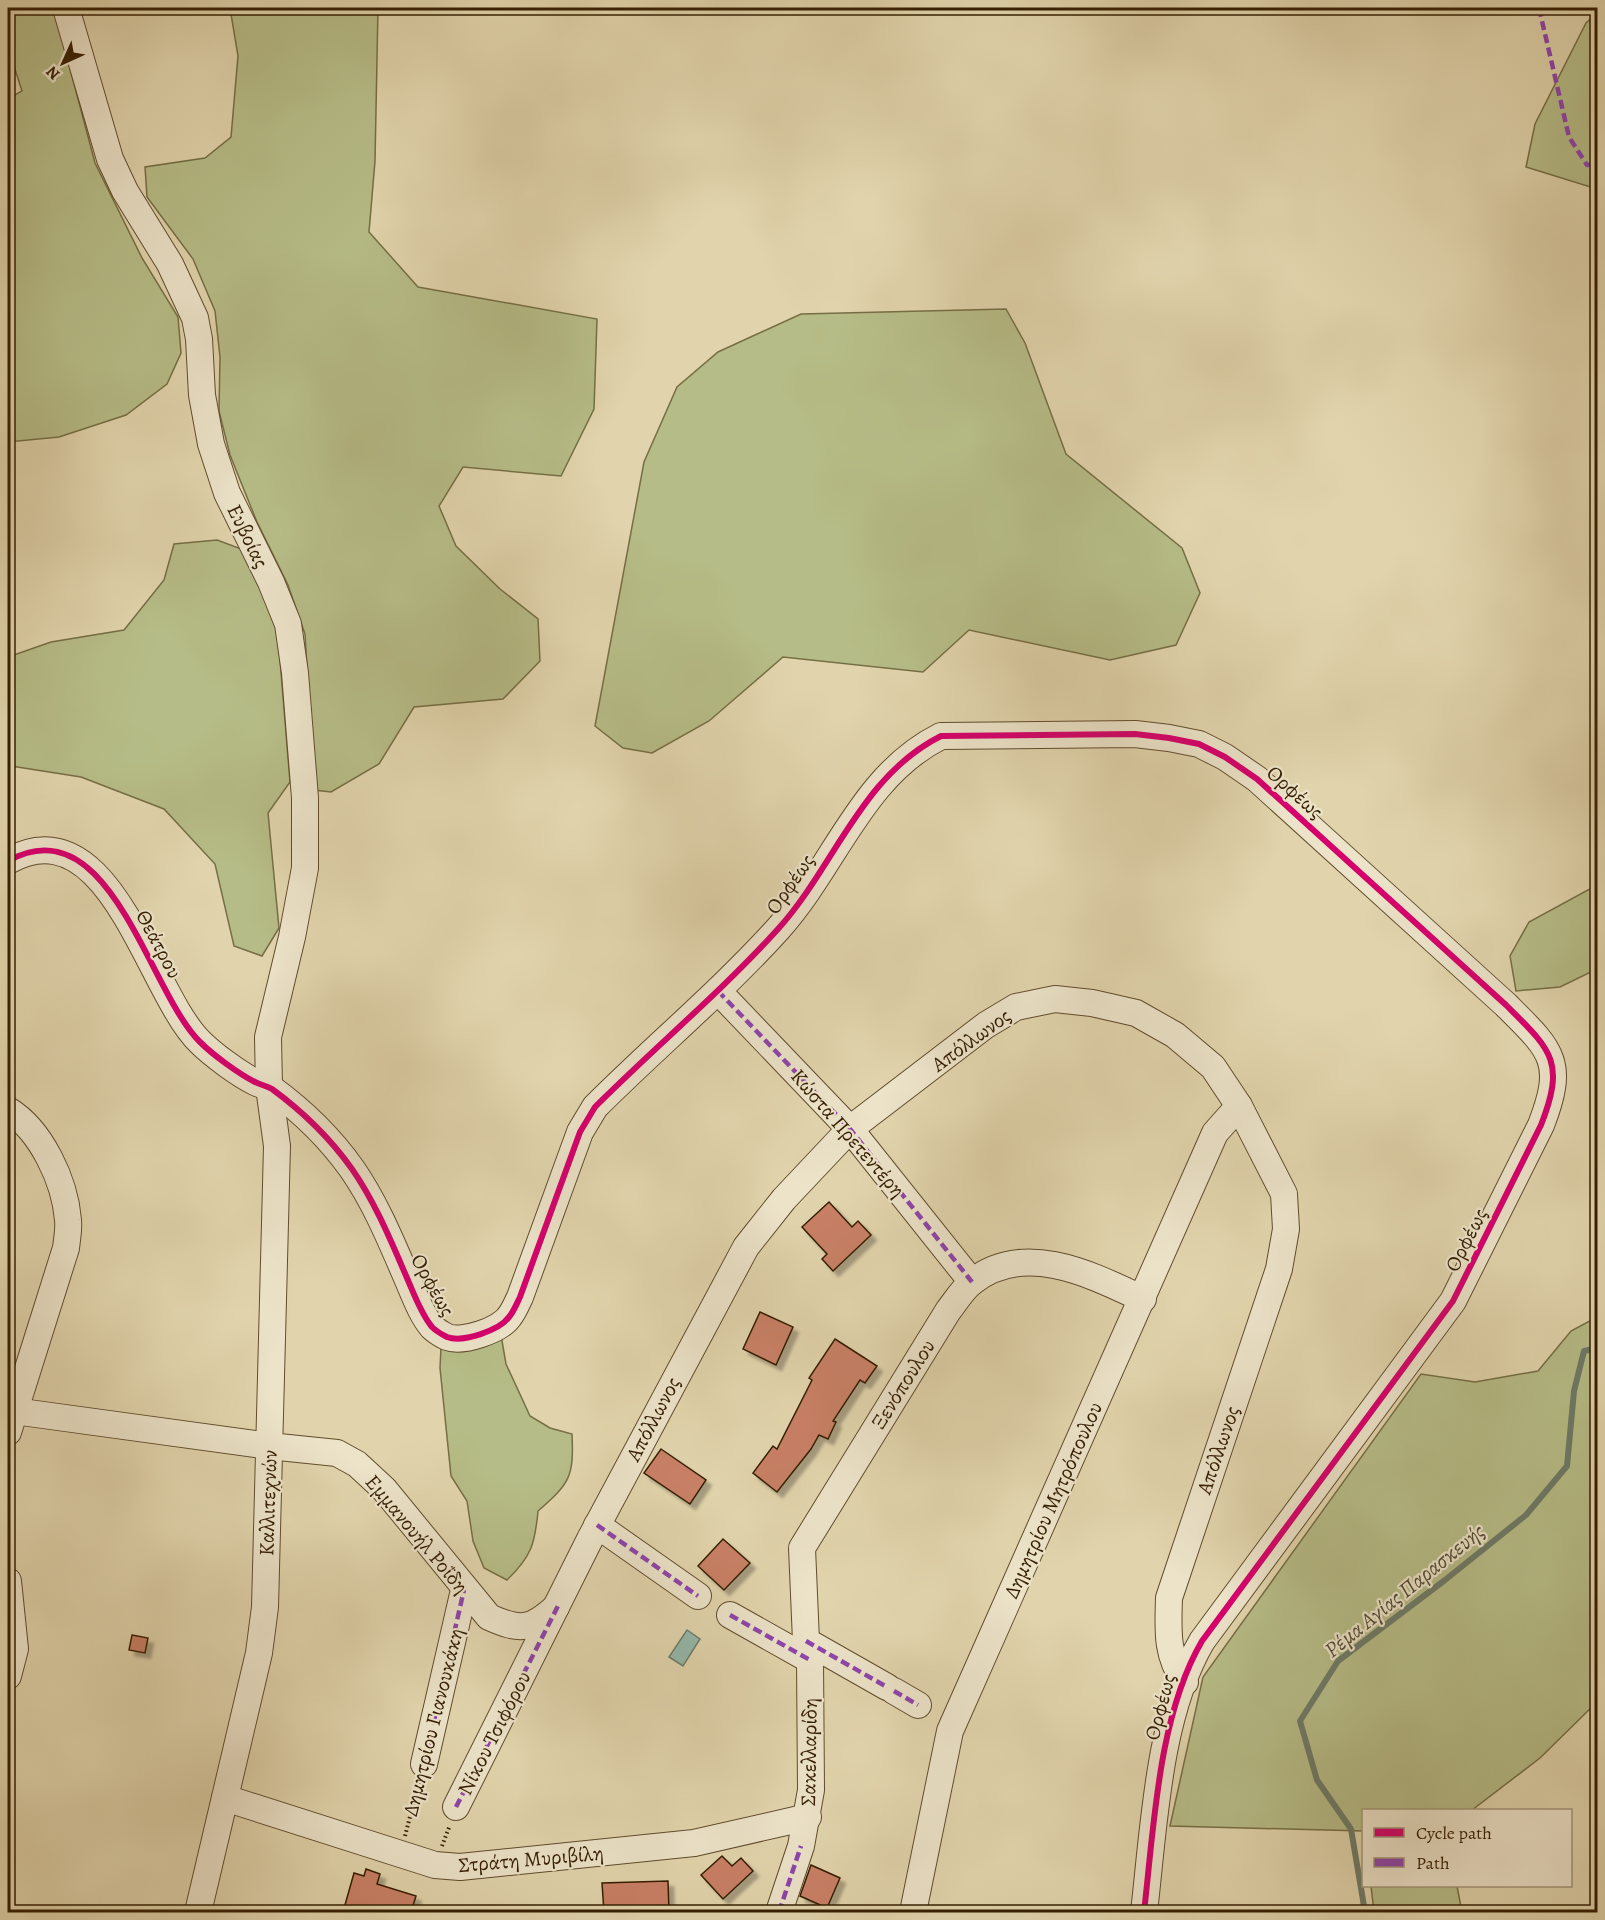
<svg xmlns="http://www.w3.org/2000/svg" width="1605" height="1920" viewBox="0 0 1605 1920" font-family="Alegreya,serif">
<defs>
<filter id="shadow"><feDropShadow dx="5.5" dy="5.5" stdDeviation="1.5" flood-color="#0004"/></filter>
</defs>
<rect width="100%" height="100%" fill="#e1d4ac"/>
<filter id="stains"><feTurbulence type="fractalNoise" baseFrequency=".00333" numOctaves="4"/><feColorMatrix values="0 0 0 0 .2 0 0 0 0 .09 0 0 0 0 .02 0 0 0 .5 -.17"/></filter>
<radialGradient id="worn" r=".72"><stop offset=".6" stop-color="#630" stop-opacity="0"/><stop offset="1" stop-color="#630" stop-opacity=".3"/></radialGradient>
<g fill="#b6bc87" stroke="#766e45" stroke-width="1.5">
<polygon points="8,8 54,8 95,163 142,258 178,317 181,353 167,384 126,415 59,437 8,442 8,99 22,91 8,48"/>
<polygon points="230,8 378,8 375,161 369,232 418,287 597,319 594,409 561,476 463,467 439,506 456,546 500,589 538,619 540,661 503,699 414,707 379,764 331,792 314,790 305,634 288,585 257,522 230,455 219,411 220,357 215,311 193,259 147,197 145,167 205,158 231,137 238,56"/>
<polygon points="1597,13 1597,189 1526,167 1535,124 1586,23"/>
<polygon points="1006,309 1025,343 1066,454 1182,548 1200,593 1176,645 1110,660 969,630 923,672 783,657 709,721 652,753 623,748 595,726 644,462 677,387 718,352 801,314"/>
<polygon points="217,540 244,550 277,623 290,782 268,813 279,928 262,956 234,946 215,864 164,809 81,777 11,766 8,763 8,657 51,642 124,630 164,580 174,544"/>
<polygon points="1597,885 1597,969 1560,987 1516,991 1510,956 1529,922"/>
<polygon points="1597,1317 1597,1702 1540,1758 1472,1810 1364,1810 1363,1831 1170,1826 1203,1677 1421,1374 1475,1382 1538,1371 1571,1331"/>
<path d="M501,1335L506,1364L530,1416L550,1428L572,1434C574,1477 570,1483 538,1511C535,1544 531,1557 507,1580L484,1568L473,1541L467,1501L451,1476L440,1368L441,1347Z"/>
<polygon points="1371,1886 1457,1886 1462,1912 1374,1912"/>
</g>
<polygon fill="#94b8ab" stroke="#6e7b68" stroke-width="1.5" points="687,1630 700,1639 683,1666 669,1657"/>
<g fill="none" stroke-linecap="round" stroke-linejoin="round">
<polyline stroke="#6e7b68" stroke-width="6" points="1365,1912 1351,1829 1317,1780 1300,1721 1338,1661 1445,1580 1526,1515 1567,1466 1574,1391 1584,1351 1598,1348"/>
</g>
<g fill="#c88066" stroke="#361f03" stroke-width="1.5" filter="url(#shadow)">
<polygon points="829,1202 852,1227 858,1221 871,1235 833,1271 822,1259 827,1254 802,1227"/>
<polygon points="760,1312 793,1327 776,1365 743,1349"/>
<polygon points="835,1339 877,1366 865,1383 860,1380 833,1421 836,1422 828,1439 819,1435 811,1449 777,1492 753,1473 773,1446 777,1449 812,1380 809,1378"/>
<polygon points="661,1449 706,1480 690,1504 644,1473"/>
<polygon points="723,1539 750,1563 724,1590 698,1566"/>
<polygon points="132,1635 148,1638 145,1653 129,1650"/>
<polygon points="722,1856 732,1866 741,1858 753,1871 723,1899 701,1875"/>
<polygon points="811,1865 840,1878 827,1908 800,1896"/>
<polygon points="366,1869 380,1874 377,1884 416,1896 411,1912 343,1912 354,1873 364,1876"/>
<polygon points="668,1881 669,1912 604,1912 602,1883"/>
</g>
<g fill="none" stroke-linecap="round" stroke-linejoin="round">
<defs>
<g id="minor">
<polyline points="66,8 110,159 125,191 170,264 195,318 199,339 202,395 211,444 227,493 271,582 288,624 295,673 305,798 305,868 292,937 268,1037 269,1087 277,1146 265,1607 259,1653 198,1912"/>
<path d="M8,861C110,804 148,991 200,1042C213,1055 239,1074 255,1082C261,1085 267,1086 272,1089C302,1111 330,1138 352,1169C375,1202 391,1241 407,1278C414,1294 421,1314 432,1327C435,1330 443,1335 447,1337C463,1343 500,1330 509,1317C514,1311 517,1303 520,1297L580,1132L595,1107C655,1047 721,992 778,929C835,866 861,776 941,736L1135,734L1169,738L1199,744L1225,757L1257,779L1506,1005C1551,1050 1566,1061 1541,1125L1453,1301L1202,1641C1158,1716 1154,1827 1144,1912"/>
<polyline points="718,991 850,1129 972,1282"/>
<path d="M8,1110C41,1130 65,1181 68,1220C69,1229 67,1239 66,1248L8,1432"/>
<path d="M14,1411L269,1446L337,1453L357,1464L384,1489L489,1617C520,1631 531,1630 556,1607"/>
<polyline points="597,1525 698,1596"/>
<polyline points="8,1581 15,1649 8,1676"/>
<polyline points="730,1615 810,1660"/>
<polyline points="806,1641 887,1687"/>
<polyline points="894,1691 918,1705"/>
<polyline points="424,1764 464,1590"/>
<polyline points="225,1798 435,1865 460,1867 694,1843 808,1817"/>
<path d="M456,1807L590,1539L746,1247L784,1199L850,1129L986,1025L1016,1007L1055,999L1092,1003L1136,1013L1175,1035L1213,1067L1239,1106L1284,1194L1286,1229L1279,1269L1169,1598C1168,1631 1166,1655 1185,1682"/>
<path d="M779,1912L801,1846L811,1790L810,1660L806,1641L802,1548L948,1311C955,1302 963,1289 972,1282C1024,1240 1092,1275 1143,1299"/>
<polyline points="913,1912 950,1731 1215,1133 1239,1106"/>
</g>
</defs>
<use href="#minor" stroke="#614c2d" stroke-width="28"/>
<g stroke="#361f03" stroke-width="4" stroke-dasharray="1.5 3" stroke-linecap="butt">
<polyline points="405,1836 419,1782"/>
<polyline points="442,1846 450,1825"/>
</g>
<use href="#minor" stroke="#ece3c9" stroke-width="26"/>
<g stroke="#8e44ad" stroke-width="4.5" stroke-dasharray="9 4.5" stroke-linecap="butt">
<polyline points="1539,8 1569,137 1587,165 1598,164"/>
<polyline points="718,991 850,1129 972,1282"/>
<polyline points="597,1525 698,1596"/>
<polyline points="730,1615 810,1660"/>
<polyline points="806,1641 887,1687"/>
<polyline points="894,1691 918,1705"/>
<polyline points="424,1764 464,1590"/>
<polyline points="456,1807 559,1604"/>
<polyline points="779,1912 801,1846"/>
</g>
<defs>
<path id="cycleway" d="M8,861C110,804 148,991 200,1042C213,1055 239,1074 255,1082C261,1085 267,1086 272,1089C302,1111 330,1138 352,1169C375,1202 391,1241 407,1278C414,1294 421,1314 432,1327C435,1330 443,1335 447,1337C463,1343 500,1330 509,1317C514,1311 517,1303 520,1297L580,1132L595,1107C655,1047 721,992 778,929C835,866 861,776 941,736L1135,734L1169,738L1199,744L1225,757L1257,779L1506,1005C1551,1050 1566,1061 1541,1125L1453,1301L1202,1641C1158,1716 1154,1827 1144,1912"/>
</defs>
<use href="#cycleway" stroke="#ece3c9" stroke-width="10"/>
<use href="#cycleway" stroke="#d6006c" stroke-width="6"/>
</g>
<g text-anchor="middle" stroke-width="4.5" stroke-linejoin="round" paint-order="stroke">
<g font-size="21" fill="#361f03" stroke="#ece3c9">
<text transform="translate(248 536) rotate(64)" y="7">Ευβοίας</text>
<text transform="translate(1295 792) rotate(42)" y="7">Ορφέως</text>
<text transform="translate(790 884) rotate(-55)" y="7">Ορφέως</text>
<text transform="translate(159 944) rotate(62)" y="7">Θεάτρου</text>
<text transform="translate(971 1040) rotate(-36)" y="7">Απόλλωνος</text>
<text transform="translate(848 1133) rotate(49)" y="7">Κώστα Πρετεντέρη</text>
<text transform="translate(1466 1240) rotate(-63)" y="7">Ορφέως</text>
<text transform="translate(433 1285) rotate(61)" y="7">Ορφέως</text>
<text transform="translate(903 1384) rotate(-58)" y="7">Ξενόπουλου</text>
<text transform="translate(653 1419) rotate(-62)" y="7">Απόλλωνος</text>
<text transform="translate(1218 1450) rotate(-71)" y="7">Απόλλωνος</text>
<text transform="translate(1053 1500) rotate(-66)" y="7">Δημητρίου Μητρόπουλου</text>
<text transform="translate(268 1503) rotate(-88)" y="7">Καλλιτεχνών</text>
<text transform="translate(417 1534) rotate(50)" y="7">Εμμανουήλ Ροΐδη</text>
<text transform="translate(1160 1707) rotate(-75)" y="7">Ορφέως</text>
<text transform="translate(433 1722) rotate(-76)" y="7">Δημητρίου Γιανουκάκη</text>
<text transform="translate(494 1733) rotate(-63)" y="7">Νίκου Τσιφόρου</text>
<text transform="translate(809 1752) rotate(-89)" y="7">Σακελλαρίδη</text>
<text transform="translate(531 1859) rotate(-5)" y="7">Στράτη Μυριβίλη</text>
</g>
<g font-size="22" font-style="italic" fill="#524d35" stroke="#ece3c9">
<text transform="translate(1404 1590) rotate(-39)" y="8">Ρέμα Αγίας Παρασκευής</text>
</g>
</g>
<rect width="1605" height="1920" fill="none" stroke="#e1d4ac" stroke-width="30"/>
<rect x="9" y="9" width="1587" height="1902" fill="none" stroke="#361f03" stroke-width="3"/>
<rect x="15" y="15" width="1575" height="1890" fill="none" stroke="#361f03" stroke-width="1.5"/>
<rect x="1362" y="1809" width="210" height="78" fill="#ece3c9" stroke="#a3957a" stroke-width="1.5"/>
<rect x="1374" y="1828" width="30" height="9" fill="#d6006c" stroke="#a3957a" stroke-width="1.5"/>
<text x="1416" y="1839" font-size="18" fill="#361f03">Cycle path</text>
<rect x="1374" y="1858" width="30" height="9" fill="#8e44ad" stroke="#a3957a" stroke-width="1.5"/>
<text x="1416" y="1869" font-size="18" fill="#361f03">Path</text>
<g transform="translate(63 63) rotate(225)" stroke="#ece3c9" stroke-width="4.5" paint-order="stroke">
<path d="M0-4.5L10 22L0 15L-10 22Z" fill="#361f03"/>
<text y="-9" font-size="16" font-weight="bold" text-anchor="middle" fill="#361f03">N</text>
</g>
<rect width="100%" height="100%" filter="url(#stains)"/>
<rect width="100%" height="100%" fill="url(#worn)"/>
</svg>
